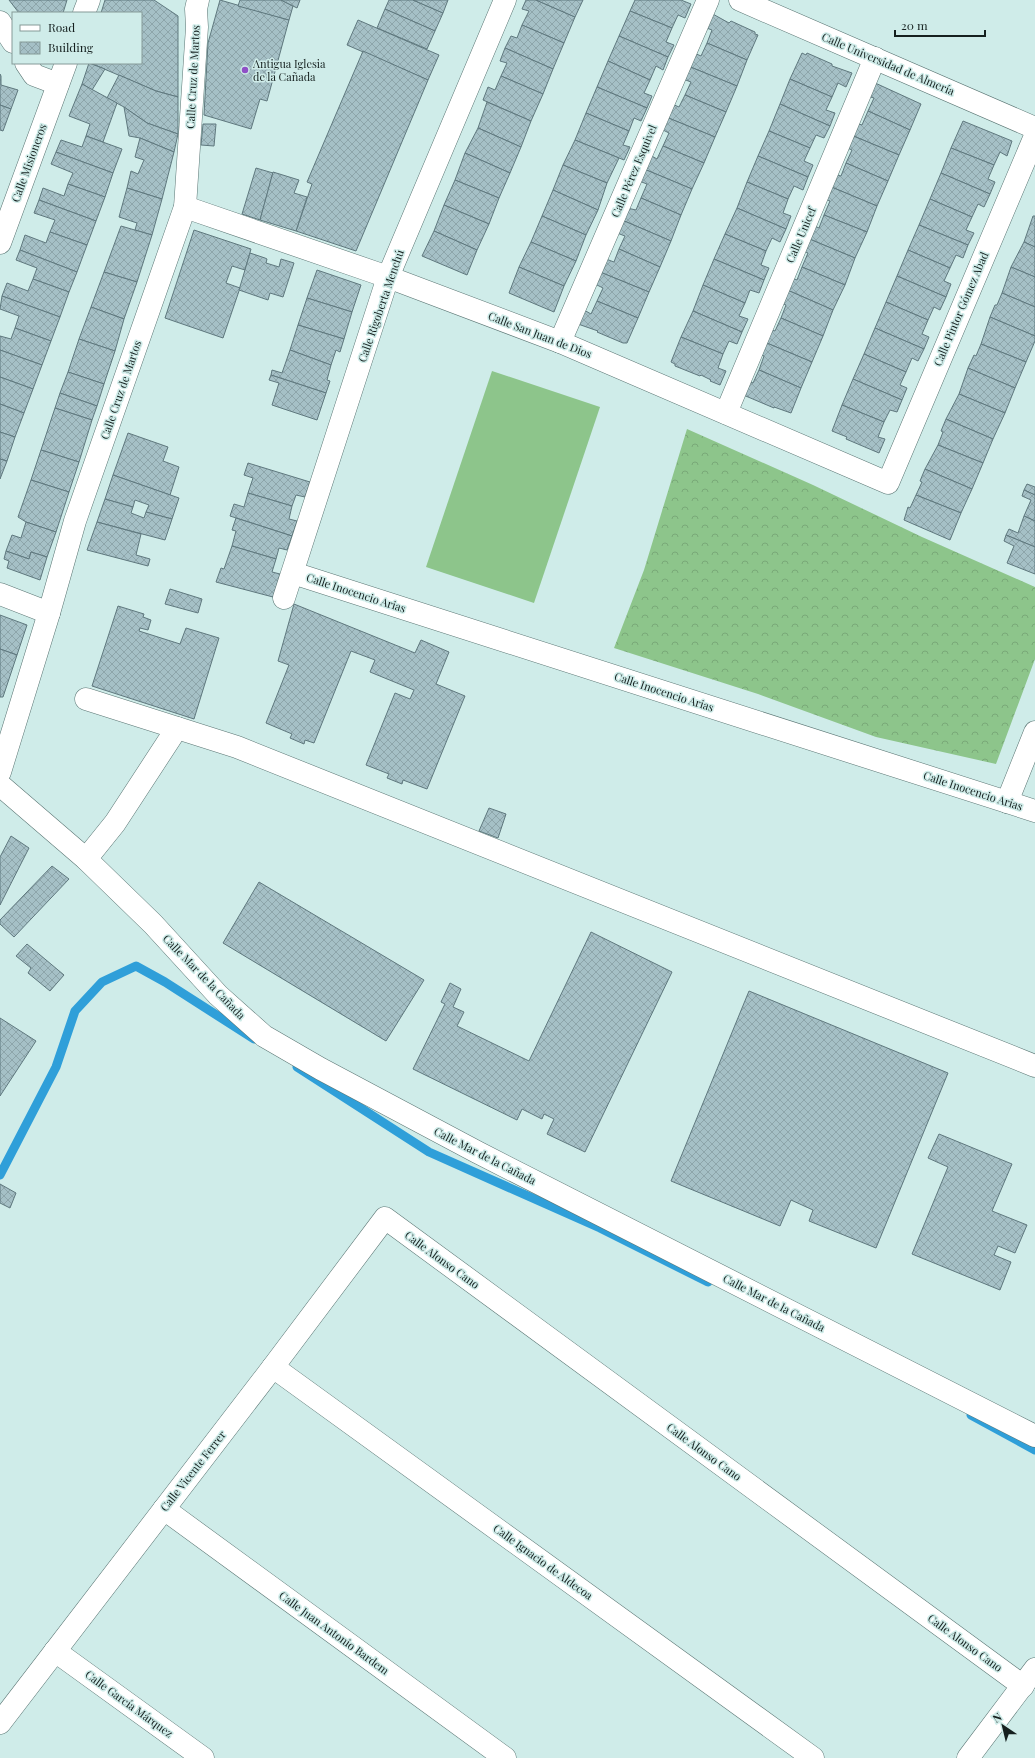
<svg xmlns="http://www.w3.org/2000/svg" width="1035" height="1758" viewBox="0 0 1035 1758" font-family="'Playfair Display',serif">
<defs>
<pattern id="forest-crowns" width="20" height="18" patternUnits="userSpaceOnUse"><rect width="20" height="18" fill="#8dc58b"/><path d="M2 6a3 3 0 1 1 6 0M12 15a3 3 0 1 1 6 0" fill="none" stroke="#79a978"/></pattern>
<pattern id="building-cross-hatch" width="8" height="8" patternUnits="userSpaceOnUse"><rect width="8" height="8" fill="#a5c0c6"/><path d="M0 0l8 8M0 8l8-8" fill="none" stroke="#8da5aa"/></pattern>
</defs>
<rect width="100%" height="100%" fill="#cfece9"/>
<polygon fill="#8dc58b" points="492,371 600,407 534,603 426,567"/>
<polygon fill="url(#forest-crowns)" points="687,429 813,485 922,537 1035,587 1035,659 996,764 876,737 758,694 614,648 644,570"/>
<g fill="none" stroke-linecap="round" stroke-linejoin="round">
<g stroke="#2f9fd9" stroke-width="9">
<polyline points="297,1067 429,1152 600,1228 708,1282"/>
<polyline points="0,1175 56,1067 75,1011 102,982 136,966 165,982 254,1039"/>
<polyline points="971,1415 1035,1450"/>
</g>
</g>
<g fill="url(#building-cross-hatch)" stroke="#5f787e">
<polygon points="9,0 67,0 63,13 19,13"/>
<polygon points="105,0 154,0 178,16 178,97 156,91 90,63 141,63 141,13 101,13"/>
<polygon points="220,0 289,20 267,101 260,99 251,129 204,115 208,43"/>
<polygon points="240,0 281,0 293,6 289,20 238,6"/>
<polygon points="281,0 300,0 297,8"/>
<polygon points="389,0 413,0 443,13 435,31 385,9"/>
<polygon points="413,0 448,0 443,13"/>
<polygon points="526,0 536,0 575,17 564,43 522,25 529,11 522,9"/>
<polygon points="536,0 583,0 575,17"/>
<polygon points="635,0 681,0 691,4 685,18 678,15 672,28 630,11"/>
<polygon points="385,9 435,31 427,49 377,28"/>
<polygon points="630,11 672,28 666,42 674,45 668,57 619,36"/>
<polygon points="711,13 729,23 731,21 755,32 755,34 758,35 747,60 707,43 712,30 704,27"/>
<polygon points="358,20 439,55 428,80 347,45"/>
<polygon points="522,25 564,43 553,69 505,48 511,36 517,38"/>
<polygon points="619,36 668,57 663,70 656,66 650,80 608,61"/>
<polygon points="707,43 747,60 737,86 688,66 694,53 701,56"/>
<polygon points="505,48 553,69 543,94 501,76 507,63 500,61"/>
<polygon points="363,51 428,80 356,251 296,231 312,184 307,182"/>
<polygon points="802,53 806,55 807,53 832,64 832,66 852,73 846,87 838,83 832,97 790,79"/>
<polygon points="608,61 650,80 644,93 652,96 647,108 597,87"/>
<polygon points="89,63 105,69 92,90 82,84"/>
<polygon points="688,66 737,86 726,112 685,95 691,82 683,79"/>
<polygon points="0,74 1,76 1,85 18,90 11,109 0,105"/>
<polygon points="119,75 156,91 178,97 178,134 147,123 124,107 107,98"/>
<polygon points="501,76 543,94 531,121 483,100 488,87 495,90"/>
<polygon points="790,79 832,97 826,110 835,113 830,126 780,104"/>
<polygon points="873,82 921,104 910,130 868,111 874,98 867,96"/>
<polygon points="82,84 117,103 103,142 86,136 90,124 69,116"/>
<polygon points="597,87 647,108 641,121 634,118 629,131 586,113"/>
<polygon points="685,95 726,112 715,137 666,117 672,104 679,107"/>
<polygon points="487,102 531,121 521,147 478,128"/>
<polygon points="780,104 830,126 824,138 816,135 810,148 769,131"/>
<polygon points="0,105 11,109 3,131 0,130"/>
<polygon points="124,107 147,123 178,134 174,152 140,138 129,136"/>
<polygon points="868,111 910,130 899,155 851,135 856,123 862,125"/>
<polygon points="586,113 629,131 623,145 630,147 624,160 575,140"/>
<polygon points="666,117 715,137 704,163 663,146 669,133 661,129"/>
<polygon points="963,121 1012,141 1007,156 1000,152 994,165 951,148"/>
<polygon points="203,124 216,124 214,146 201,145"/>
<polygon points="478,128 521,147 510,173 465,153"/>
<polygon points="769,131 810,148 804,161 813,165 808,177 758,156"/>
<polygon points="851,135 899,155 888,181 846,163 852,150 845,147"/>
<polygon points="86,136 122,149 113,173 56,152 61,140 82,147"/>
<polygon points="140,138 174,152 162,199 127,188 131,171 138,174 144,160 135,157"/>
<polygon points="575,140 619,158 607,183 563,165"/>
<polygon points="663,146 704,163 692,189 644,169 650,155 657,159"/>
<polygon points="951,148 994,165 988,179 995,182 990,194 941,173"/>
<polygon points="56,152 113,173 105,197 68,184 73,173 51,164"/>
<polygon points="465,153 510,173 499,198 455,180"/>
<polygon points="758,156 808,177 803,190 794,186 788,199 747,182"/>
<polygon points="846,163 888,181 877,206 829,186 834,174 841,176"/>
<polygon points="563,165 607,183 598,210 553,190"/>
<polygon points="256,168 273,173 260,220 242,214"/>
<polygon points="644,169 692,189 681,215 641,198 647,184 639,181"/>
<polygon points="273,172 299,180 294,193 307,197 296,231 260,220"/>
<polygon points="941,173 990,194 984,207 978,204 972,217 930,199"/>
<polygon points="455,180 499,198 489,224 444,205"/>
<polygon points="747,182 788,199 783,213 791,216 786,229 737,208"/>
<polygon points="68,184 105,197 96,221 39,200 43,188 64,196"/>
<polygon points="829,186 877,206 867,232 824,215 830,201 823,198"/>
<polygon points="127,188 162,199 152,235 135,230 137,223 119,217"/>
<polygon points="553,190 598,210 586,235 542,216"/>
<polygon points="641,198 681,215 671,241 622,220 627,208 636,210"/>
<polygon points="930,199 972,217 966,230 974,233 968,245 919,225"/>
<polygon points="39,200 96,221 87,245 50,232 55,220 34,213"/>
<polygon points="444,205 489,224 477,250 434,231"/>
<polygon points="737,208 786,229 780,242 772,238 766,251 725,234"/>
<polygon points="824,215 867,232 855,258 807,238 812,225 819,228"/>
<polygon points="542,216 586,235 576,261 531,242"/>
<polygon points="1033,216 1035,216 1035,247 1024,242"/>
<polygon points="622,220 671,241 660,267 619,249 625,236 617,233"/>
<polygon points="919,225 968,245 963,258 956,255 950,268 908,250"/>
<polygon points="121,226 152,235 137,282 104,272"/>
<polygon points="194,230 251,249 245,270 232,266 226,283 240,288 223,338 165,318"/>
<polygon points="434,231 477,250 467,275 422,256"/>
<polygon points="50,232 87,245 77,272 20,250 25,235 46,243"/>
<polygon points="725,234 766,251 761,265 769,268 764,280 714,259"/>
<polygon points="807,238 855,258 845,285 802,267 808,253 801,250"/>
<polygon points="531,242 576,261 564,286 519,267"/>
<polygon points="1024,242 1035,247 1035,277 1011,267"/>
<polygon points="619,249 660,267 649,292 600,272 606,259 614,262"/>
<polygon points="20,250 77,272 69,292 33,279 37,268 16,260"/>
<polygon points="908,250 950,268 944,281 951,284 946,297 897,276"/>
<polygon points="250,253 265,258 267,259 266,263 279,267 281,259 294,263 283,297 270,293 268,300 239,290"/>
<polygon points="714,259 764,280 759,293 750,290 745,303 703,285"/>
<polygon points="519,267 564,286 554,312 509,293"/>
<polygon points="802,267 845,285 833,310 785,289 790,277 797,280"/>
<polygon points="1011,267 1035,277 1035,307 1002,293"/>
<polygon points="317,270 361,285 352,312 307,298"/>
<polygon points="104,272 137,282 124,319 91,307"/>
<polygon points="600,272 649,292 638,318 597,301 603,288 595,284"/>
<polygon points="897,276 946,297 940,310 934,307 928,320 886,302"/>
<polygon points="33,279 69,292 60,317 2,296 7,283 28,291"/>
<polygon points="703,285 745,303 739,316 748,319 742,332 693,311"/>
<polygon points="785,289 833,310 823,336 781,318 786,305 779,302"/>
<polygon points="1002,293 1035,307 1035,336 990,317 995,305 997,305"/>
<polygon points="2,296 60,317 51,341 15,328 19,316 0,309"/>
<polygon points="307,298 352,312 344,339 298,325"/>
<polygon points="597,301 638,318 627,343 623,343 597,332 598,331 578,324 584,310 591,314"/>
<polygon points="886,302 928,320 922,334 929,337 924,349 875,328"/>
<polygon points="91,307 124,319 115,351 79,339"/>
<polygon points="693,311 742,332 737,344 729,341 723,354 681,337"/>
<polygon points="990,317 1035,336 1035,341 1026,362 981,344"/>
<polygon points="781,318 823,336 812,362 762,341 768,329 775,331"/>
<polygon points="298,325 344,339 340,352 336,350 331,365 290,350"/>
<polygon points="15,328 51,341 42,365 0,350 0,336 11,339"/>
<polygon points="875,328 924,349 918,361 912,358 906,372 864,354"/>
<polygon points="681,337 723,354 718,368 726,371 720,385 710,381 711,380 701,375 700,376 675,366 675,364 671,362"/>
<polygon points="79,339 115,351 104,384 68,372"/>
<polygon points="762,341 812,362 801,388 759,370 764,356 757,353"/>
<polygon points="981,344 1026,362 1015,388 968,368 974,355 976,356"/>
<polygon points="0,350 42,365 33,389 0,377"/>
<polygon points="290,350 331,365 327,380 330,381 326,393 271,375 272,370 282,373"/>
<polygon points="864,354 906,372 900,385 907,388 902,400 853,379"/>
<polygon points="968,368 1015,388 1005,413 959,394"/>
<polygon points="759,370 801,388 791,413 774,407 774,408 741,394 746,380 753,383"/>
<polygon points="68,372 104,384 97,406 60,393"/>
<polygon points="271,375 326,393 317,420 272,405 279,383 269,380"/>
<polygon points="0,377 33,389 24,413 0,404"/>
<polygon points="853,379 902,400 897,412 890,410 884,422 842,405"/>
<polygon points="60,393 97,406 92,420 55,408"/>
<polygon points="959,394 1005,413 993,439 946,419"/>
<polygon points="0,404 24,413 15,437 0,432"/>
<polygon points="842,405 884,422 878,437 885,439 879,453 846,439 847,437 832,431"/>
<polygon points="55,408 92,420 79,462 41,450"/>
<polygon points="946,419 993,439 983,463 938,445 943,432 941,431"/>
<polygon points="0,432 15,437 7,461 0,459"/>
<polygon points="128,433 168,447 163,461 179,467 170,495 113,475"/>
<polygon points="938,445 983,463 972,489 925,469"/>
<polygon points="41,450 79,462 69,492 31,480"/>
<polygon points="0,459 7,461 0,479"/>
<polygon points="248,463 310,482 305,497 296,495 292,506 248,493 253,478 244,475"/>
<polygon points="925,469 972,489 961,513 916,495 922,482 920,481"/>
<polygon points="113,475 179,498 172,519 146,512 149,505 135,500 133,507 105,499"/>
<polygon points="31,480 69,492 56,532 26,522 18,517"/>
<polygon points="1027,484 1035,487 1035,495 1024,490"/>
<polygon points="1024,490 1035,495 1035,521 1024,516 1031,500 1022,496"/>
<polygon points="248,493 292,506 289,519 297,521 292,536 230,516 234,504 244,507"/>
<polygon points="916,495 961,513 950,540 904,520 908,507 910,508"/>
<polygon points="105,499 133,507 131,513 144,518 146,512 172,519 165,540 97,522"/>
<polygon points="1024,516 1035,521 1035,547 1006,535 1009,529 1018,533"/>
<polygon points="236,518 292,536 287,550 279,548 276,559 232,546 236,531 232,530"/>
<polygon points="26,522 56,532 47,557 31,552 29,559 6,551 12,535 21,538"/>
<polygon points="97,522 141,534 136,555 150,559 148,566 87,550"/>
<polygon points="1006,535 1035,547 1035,574 1007,563 1014,546 1004,541"/>
<polygon points="232,546 276,559 272,572 280,574 273,597 216,582 221,568 224,569"/>
<polygon points="6,551 29,559 31,552 47,557 40,580 7,568 9,561 4,559"/>
<polygon points="170,589 202,599 198,613 165,604"/>
<polygon points="294,604 415,653 421,640 449,652 436,684 465,696 427,789 403,780 402,784 387,778 389,774 366,765 395,693 410,699 414,690 370,672 375,660 351,651 314,743 305,740 304,744 290,738 292,734 266,723 289,665 278,661"/>
<polygon points="118,606 144,614 143,617 151,620 148,630 140,628 139,631 180,644 186,628 219,638 194,719 92,686"/>
<polygon points="0,615 27,625 17,655 0,649"/>
<polygon points="0,649 17,655 3,697 0,697"/>
<polygon points="489,808 506,814 498,838 479,831"/>
<polygon points="11,836 29,848 0,905 0,857"/>
<polygon points="52,866 69,879 14,937 0,924 0,920"/>
<polygon points="259,882 424,980 386,1041 223,943"/>
<polygon points="591,932 672,972 585,1152 547,1134 554,1119 544,1114 542,1119 522,1109 517,1120 413,1069 445,1004 441,1002 450,983 461,989 453,1007 464,1012 457,1026 529,1061"/>
<polygon points="27,944 64,975 50,991 28,973 31,968 16,956"/>
<polygon points="749,991 948,1073 876,1248 809,1221 813,1210 791,1200 780,1226 671,1181"/>
<polygon points="0,1018 36,1041 0,1096"/>
<polygon points="939,1134 1012,1164 992,1211 1027,1225 1015,1253 998,1246 994,1255 1011,1262 1000,1290 912,1254 948,1167 928,1158"/>
<polygon points="0,1184 16,1193 10,1208 0,1203"/>
</g>
<g fill="none" stroke-linecap="round" stroke-linejoin="round">
<defs>
<g id="minor">
<polyline points="740,0 1035,128"/>
<polyline points="84,13 89,0"/>
<polyline points="0,22 13,42"/>
<polyline points="26,63 34,75 58,84"/>
<polyline points="185,207 388,277 560,342 888,483 1035,136"/>
<polyline points="0,243 66,63"/>
<polyline points="560,342 708,0"/>
<polyline points="726,413 875,58"/>
<polyline points="293,573 1035,811"/>
<polyline points="0,594 49,613"/>
<polyline points="284,598 388,277 505,0"/>
<polyline points="86,699 237,747 1035,1066"/>
<polyline points="0,772 49,613 75,521 185,207 197,27 196,9 198,0"/>
<polyline points="0,785 86,859 153,924 218,995 264,1036 321,1069 477,1152 1035,1436"/>
<polyline points="1007,802 1035,732"/>
<polyline points="86,859 115,823 177,728"/>
<polyline points="273,1367 813,1758"/>
<polyline points="164,1509 505,1758"/>
<polyline points="55,1651 203,1758"/>
<polyline points="0,1723 273,1367 385,1218 1023,1686"/>
<polyline points="968,1758 1035,1669"/>
</g>
</defs>
<use href="#minor" stroke="#5b7674" stroke-width="23"/>
<use href="#minor" stroke="#fff" stroke-width="22"/>
</g>
<circle fill="#8f50c6" stroke="#cfece9" stroke-width="1.5" cx="245" cy="70" r="4"/>
<g text-anchor="middle" stroke-width="3" stroke-linejoin="round" paint-order="stroke">
<g font-size="11" fill="#15201f" stroke="#cfece9" text-anchor="start">
<text x="253" y="68">Antigua Iglesia<tspan x="253" dy="13">de la Cañada</tspan></text>
</g>
<g font-size="11" fill="#15201f" stroke="#cfece9">
<text transform="translate(888 64) rotate(23)" y="4">Calle Universidad de Almería</text>
<text transform="translate(193 77) rotate(-87)" y="4">Calle Cruz de Martos</text>
<text transform="translate(29 163) rotate(-70)" y="4">Calle Misioneros</text>
<text transform="translate(634 171) rotate(-67)" y="4">Calle Pérez Esquivel</text>
<text transform="translate(801 235) rotate(-67)" y="4">Calle Unicef</text>
<text transform="translate(381 306) rotate(-71)" y="4">Calle Rigoberta Menchú</text>
<text transform="translate(961 309) rotate(-67)" y="4">Calle Pintor Gómez Abad</text>
<text transform="translate(540 335) rotate(21)" y="4">Calle San Juan de Dios</text>
<text transform="translate(121 390) rotate(-71)" y="4">Calle Cruz de Martos</text>
<text transform="translate(356 593) rotate(18)" y="4">Calle Inocencio Arias</text>
<text transform="translate(664 692) rotate(18)" y="4">Calle Inocencio Arias</text>
<text transform="translate(973 791) rotate(18)" y="4">Calle Inocencio Arias</text>
<text transform="translate(204 977) rotate(46)" y="4">Calle Mar de la Cañada</text>
<text transform="translate(485 1156) rotate(27)" y="4">Calle Mar de la Cañada</text>
<text transform="translate(442 1260) rotate(36)" y="4">Calle Alonso Cano</text>
<text transform="translate(774 1303) rotate(27)" y="4">Calle Mar de la Cañada</text>
<text transform="translate(704 1452) rotate(36)" y="4">Calle Alonso Cano</text>
<text transform="translate(193 1471) rotate(-52)" y="4">Calle Vicente Ferrer</text>
<text transform="translate(543 1562) rotate(36)" y="4">Calle Ignacio de Aldecoa</text>
<text transform="translate(334 1633) rotate(36)" y="4">Calle Juan Antonio Bardem</text>
<text transform="translate(965 1643) rotate(36)" y="4">Calle Alonso Cano</text>
<text transform="translate(129 1704) rotate(36)" y="4">Calle García Márquez</text>
</g>
</g>
<rect x="12" y="12" width="130" height="52" fill="#cfece9" stroke="#859a98"/>
<rect x="20" y="25" width="20" height="6" fill="#ffffff" stroke="#859a98"/>
<text x="48" y="32" font-size="12" fill="#15201f">Road</text>
<rect x="20" y="42" width="20" height="12" fill="url(#building-cross-hatch)" stroke="#859a98"/>
<text x="48" y="52" font-size="12" fill="#15201f">Building</text>
<g transform="translate(1003 1726) rotate(325)" stroke="#cfece9" stroke-width="3" paint-order="stroke">
<path d="M0-3L7 15L0 10L-7 15Z" fill="#15201f"/>
<text y="-6" font-size="11" font-weight="bold" text-anchor="middle" fill="#15201f">N</text>
</g>
<path d="M895 30v6h90v-6" fill="none" stroke="#15201f" stroke-width="2"/>
<text x="901" y="30" font-size="12" fill="#15201f" stroke="#cfece9" stroke-width="3" paint-order="stroke">20 m</text>
</svg>
